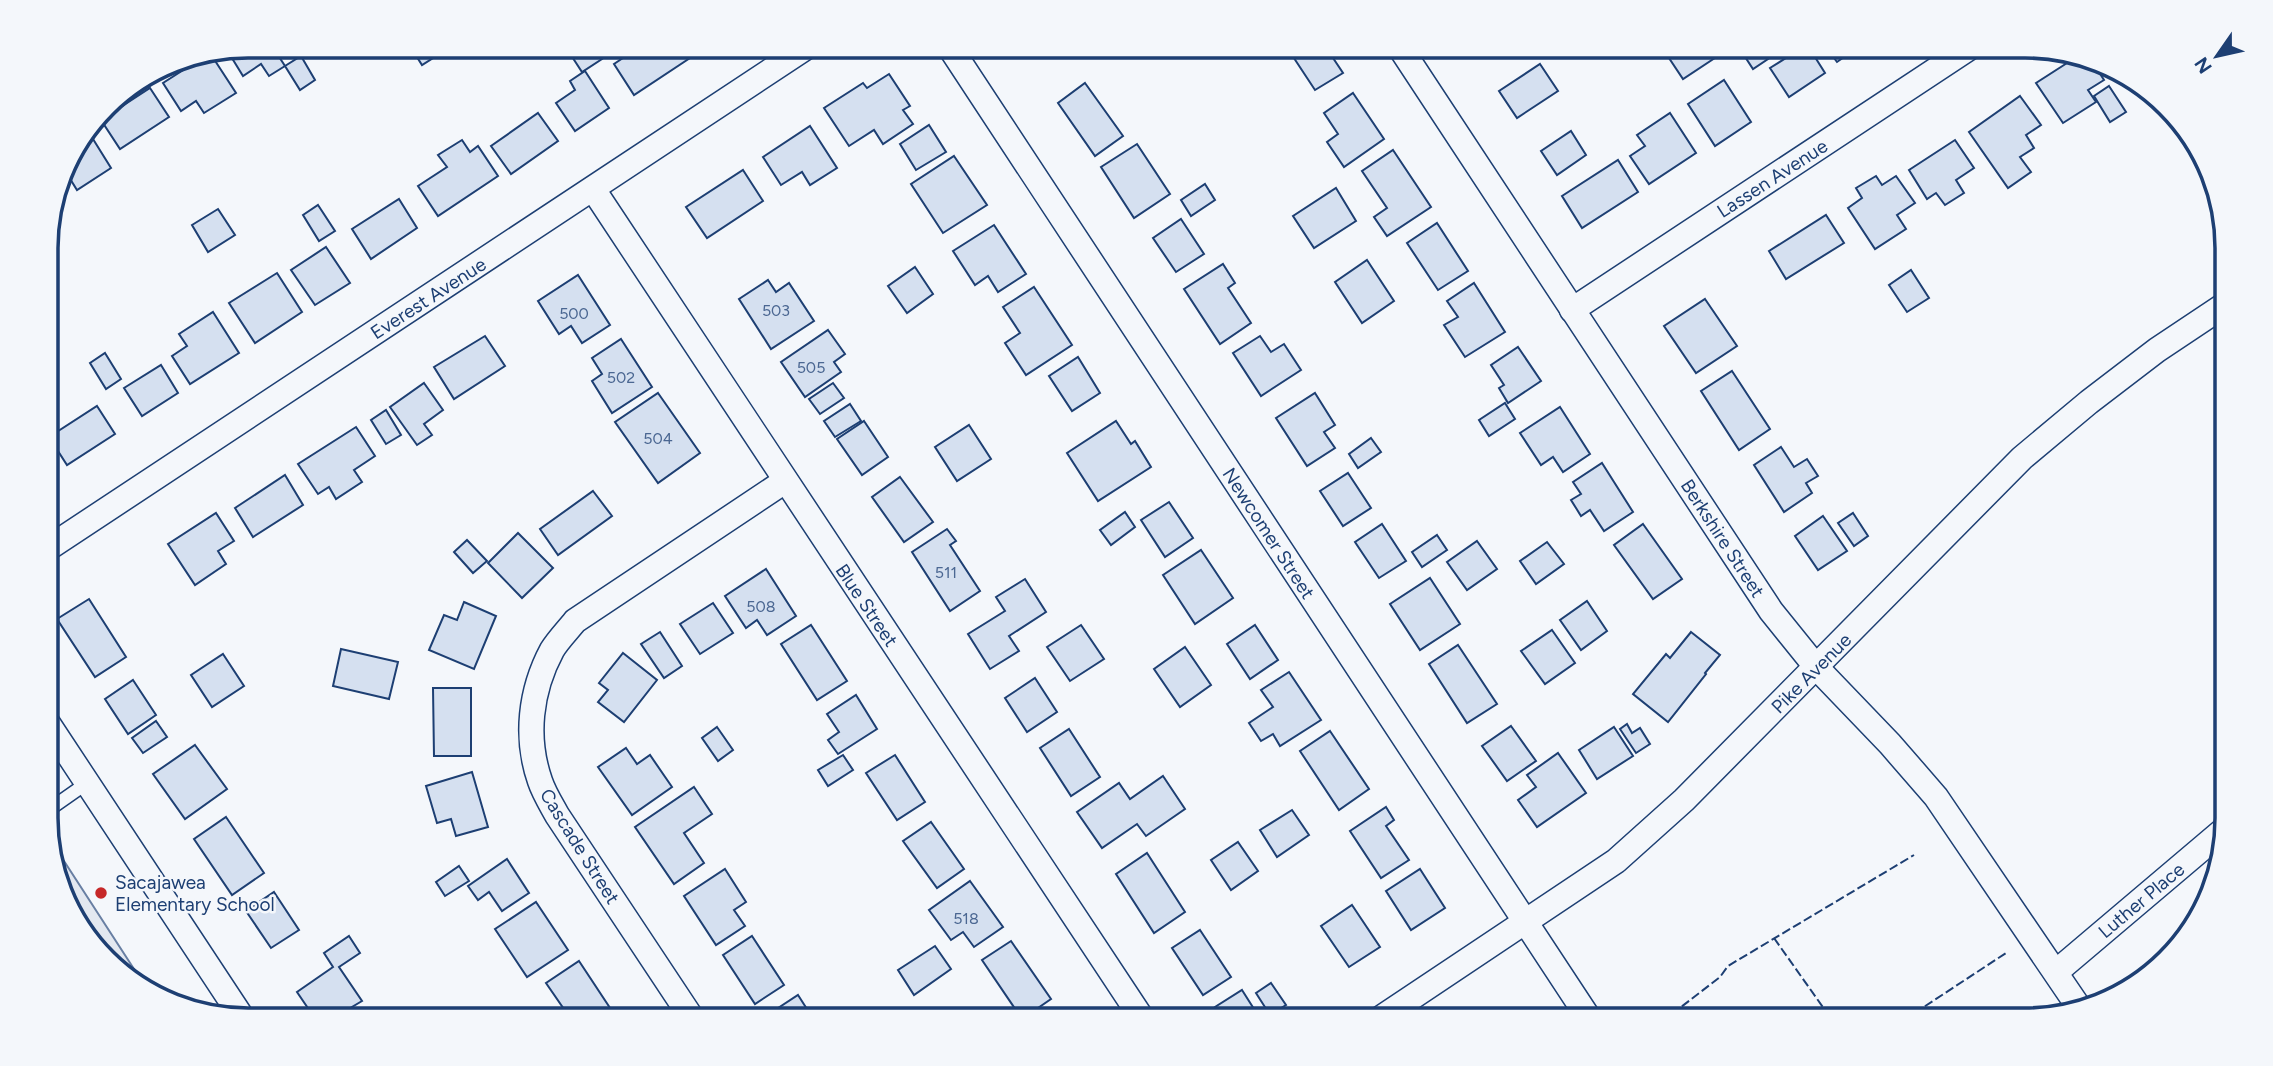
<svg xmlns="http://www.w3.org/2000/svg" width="2273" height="1066" viewBox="0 0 2273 1066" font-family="Figtree,sans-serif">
<rect width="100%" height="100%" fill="#f4f7fb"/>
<polygon fill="#e3e8f0" stroke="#687fa3" stroke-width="2" points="64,861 145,986 87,941 56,866"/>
<g fill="#d5e0f0" stroke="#1d3f73" stroke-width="2">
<polygon points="248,46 272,46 285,66 269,76 261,64 243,76 227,50"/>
<polygon points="410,46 452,46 422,65"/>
<polygon points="573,46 593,46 602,59 582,72 567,49"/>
<polygon points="641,46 686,46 693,56 634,95 614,64"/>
<polygon points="1286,46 1325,46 1343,73 1315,90"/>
<polygon points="1661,46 1729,46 1730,48 1683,79"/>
<polygon points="1738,46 1758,46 1768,59 1753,69"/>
<polygon points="1805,46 1808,46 1825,73 1789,97 1770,68"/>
<polygon points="1825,46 1860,46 1837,62"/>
<polygon points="210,53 236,93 204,113 196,101 181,111 163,83"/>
<polygon points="301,56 315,80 300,90 285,66"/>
<polygon points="2078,56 2090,58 2104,80 2088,90 2096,102 2063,123 2036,83"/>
<polygon points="1540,64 1558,91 1517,118 1499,91"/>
<polygon points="585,71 609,108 575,131 556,103 575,90 570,81"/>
<polygon points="889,74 910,106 903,110 913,124 883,144 874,130 849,146 824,108 863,83 867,88"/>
<polygon points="1724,80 1751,122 1715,146 1688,104"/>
<polygon points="1085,83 1123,136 1095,156 1058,103"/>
<polygon points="2109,86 2126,112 2110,122 2094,96"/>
<polygon points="150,88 169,117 120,149 101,120"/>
<polygon points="1353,93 1384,139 1344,167 1327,142 1338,134 1324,113"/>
<polygon points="2020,96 2041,125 2026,135 2034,148 2020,157 2031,172 2008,188 1969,132"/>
<polygon points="538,113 558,141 511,174 491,146"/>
<polygon points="1670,113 1696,153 1649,184 1630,156 1645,146 1637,135"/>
<polygon points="929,125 946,152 916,170 900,144"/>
<polygon points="810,126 837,168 810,185 802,172 781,185 763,157"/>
<polygon points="88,131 111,168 77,190 64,169 66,159"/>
<polygon points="1571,131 1586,155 1557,175 1541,151"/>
<polygon points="462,140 470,152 478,146 498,176 438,216 418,186 447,167 438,155"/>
<polygon points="1955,140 1974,168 1956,180 1964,193 1945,205 1936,193 1927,199 1909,170"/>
<polygon points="1137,144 1170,194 1134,218 1101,167"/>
<polygon points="1393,150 1431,207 1387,236 1374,217 1387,208 1362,171"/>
<polygon points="954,156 987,205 943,233 911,184"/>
<polygon points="1618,160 1638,192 1582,228 1562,196"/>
<polygon points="743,170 763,201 707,238 686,207"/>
<polygon points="1876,176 1882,185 1896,176 1915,203 1897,215 1906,229 1875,249 1848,208 1862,198 1856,188"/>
<polygon points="1205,184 1215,200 1191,216 1181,200"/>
<polygon points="1336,188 1356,221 1314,248 1293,216"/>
<polygon points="399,199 417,228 371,259 352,229"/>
<polygon points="318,205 335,231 319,241 303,215"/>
<polygon points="218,209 235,235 208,252 192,225"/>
<polygon points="1826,215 1844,243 1786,279 1769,251"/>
<polygon points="1181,219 1204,254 1176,272 1153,238"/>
<polygon points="1437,223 1468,271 1438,290 1407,243"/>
<polygon points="994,225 1026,274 998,292 988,276 975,285 953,251"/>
<polygon points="326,247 350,283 315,305 291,270"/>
<polygon points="1367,260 1394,301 1362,323 1335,282"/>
<polygon points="1223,264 1235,283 1228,288 1251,323 1220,344 1184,289"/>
<polygon points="915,267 933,294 907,313 888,286"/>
<polygon points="1911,270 1929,298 1907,312 1889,285"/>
<polygon points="277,273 302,312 255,343 229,303"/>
<polygon points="578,275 610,325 582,343 571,326 559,334 538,301"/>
<polygon points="768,280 776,292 789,283 814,321 771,349 739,299"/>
<polygon points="1474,283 1505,332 1465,357 1444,325 1458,317 1447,301"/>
<polygon points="1034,287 1072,345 1026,375 1005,343 1020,333 1003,307"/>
<polygon points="1705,299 1737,346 1696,373 1664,326"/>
<polygon points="213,312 239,353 190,384 172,356 187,346 179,334"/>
<polygon points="828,330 845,354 834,362 841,372 805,397 781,362"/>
<polygon points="485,336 505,366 454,399 434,367"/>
<polygon points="1260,336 1271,352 1284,344 1301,370 1261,396 1233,353"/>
<polygon points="621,339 652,387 612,413 592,381 602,374 592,358"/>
<polygon points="1518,347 1541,381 1508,403 1499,388 1504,385 1491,365"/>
<polygon points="105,353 121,379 106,389 90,363"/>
<polygon points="1078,357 1100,393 1072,411 1049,376"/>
<polygon points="161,365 178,393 142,416 124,388"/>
<polygon points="1732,371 1770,429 1739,450 1701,391"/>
<polygon points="424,383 443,410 424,424 432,435 417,445 390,407"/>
<polygon points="833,383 844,398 820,414 809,399"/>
<polygon points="658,393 700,453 658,483 615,422"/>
<polygon points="1315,393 1335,425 1324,432 1335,448 1307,466 1276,418"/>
<polygon points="1505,403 1515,419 1489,436 1479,420"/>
<polygon points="850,404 861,421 835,437 824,421"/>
<polygon points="97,406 115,434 67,465 49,437"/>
<polygon points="1560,407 1590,454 1563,472 1553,457 1541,465 1520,433"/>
<polygon points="386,410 401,435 386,444 371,420"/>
<polygon points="864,421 888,457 862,475 837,439"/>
<polygon points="1116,421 1131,444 1135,441 1151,467 1098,501 1067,453"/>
<polygon points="969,425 991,459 957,481 935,447"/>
<polygon points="356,427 375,456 354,470 362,482 336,499 329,487 318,494 298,464"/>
<polygon points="1371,438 1381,452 1358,468 1349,454"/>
<polygon points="1781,447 1794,467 1807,459 1818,476 1806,483 1812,493 1784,512 1754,465"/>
<polygon points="1602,463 1633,512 1604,531 1590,510 1581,516 1571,500 1581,494 1573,482"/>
<polygon points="1348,473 1371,508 1343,526 1320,491"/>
<polygon points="285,475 303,505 253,537 235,508"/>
<polygon points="900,477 933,522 904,542 872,497"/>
<polygon points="593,491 612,516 558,555 540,529"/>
<polygon points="1169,502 1193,538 1165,557 1141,520"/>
<polygon points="1125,512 1135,527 1111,545 1100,530"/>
<polygon points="216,513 234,541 218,551 226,564 195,585 168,544"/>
<polygon points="1853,513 1868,536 1854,546 1838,523"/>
<polygon points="1823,516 1847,551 1818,570 1795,536"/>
<polygon points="1382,524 1406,561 1379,578 1355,542"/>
<polygon points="1643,524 1682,579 1653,599 1614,545"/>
<polygon points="947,529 956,541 950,545 980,591 950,611 912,552"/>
<polygon points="518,533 553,568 522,598 488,563"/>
<polygon points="1437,535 1447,550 1422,567 1412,552"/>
<polygon points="467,540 487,561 473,573 454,552"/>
<polygon points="1477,541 1497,569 1467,590 1447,562"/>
<polygon points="1547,542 1564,564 1536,584 1520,561"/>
<polygon points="1201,550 1233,598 1195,624 1163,575"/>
<polygon points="766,569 796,616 767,635 757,620 746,628 725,596"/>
<polygon points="1430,578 1460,624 1420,650 1390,604"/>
<polygon points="1025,579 1046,612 1009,636 1019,651 990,669 968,634 1005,611 996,597"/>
<polygon points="89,599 126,657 95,677 57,619"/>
<polygon points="1587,601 1607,631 1581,650 1560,620"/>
<polygon points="464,602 496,616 474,669 429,650 444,615 457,620"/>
<polygon points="713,603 733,633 700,654 680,624"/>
<polygon points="811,625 847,681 817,700 781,644"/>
<polygon points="1081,625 1104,659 1070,681 1047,647"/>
<polygon points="1255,625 1278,660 1250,679 1227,644"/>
<polygon points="1552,630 1575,663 1545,684 1521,651"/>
<polygon points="660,632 682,666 664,678 641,644"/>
<polygon points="1691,632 1720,655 1705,673 1706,674 1668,722 1633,694 1666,654 1670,658"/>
<polygon points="1458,645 1497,704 1467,723 1429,664"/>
<polygon points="1185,647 1211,685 1180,707 1154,669"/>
<polygon points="341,649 398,662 389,699 333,686"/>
<polygon points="623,653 657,680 624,722 598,702 608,690 599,683"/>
<polygon points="223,654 244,686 212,707 191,675"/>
<polygon points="1289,672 1321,720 1280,746 1273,734 1261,741 1249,723 1273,707 1261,690"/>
<polygon points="1035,678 1057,712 1027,732 1005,698"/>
<polygon points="133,680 156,715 128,734 105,699"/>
<polygon points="433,688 471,688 471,756 434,756"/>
<polygon points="856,695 877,729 838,754 828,740 839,732 827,714"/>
<polygon points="156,721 167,737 143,753 132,738"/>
<polygon points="1627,724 1632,733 1640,728 1650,744 1636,753 1620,729"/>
<polygon points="1511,726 1536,761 1507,781 1482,746"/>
<polygon points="717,727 733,750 718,761 702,738"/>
<polygon points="1614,727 1633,756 1597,779 1579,750"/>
<polygon points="1069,729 1100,777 1071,796 1040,748"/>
<polygon points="1330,731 1369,789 1339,810 1300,751"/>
<polygon points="195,745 227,789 185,819 153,774"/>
<polygon points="626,748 637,764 650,755 672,787 632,815 598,767"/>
<polygon points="1558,753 1586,793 1537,827 1518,800 1536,787 1527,775"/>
<polygon points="843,755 853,770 828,786 818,770"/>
<polygon points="895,755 925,802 897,820 866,773"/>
<polygon points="472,772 488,827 456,836 451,819 437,823 426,786"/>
<polygon points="1163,776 1185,809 1146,836 1137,824 1102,848 1077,812 1119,783 1130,799"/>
<polygon points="694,787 712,814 684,833 704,863 674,884 635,827"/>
<polygon points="1386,807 1394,820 1386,826 1409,860 1381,878 1350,831"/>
<polygon points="1292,810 1309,835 1277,857 1260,830"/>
<polygon points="226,817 264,873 232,895 194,839"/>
<polygon points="931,822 964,869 937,888 903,841"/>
<polygon points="1238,842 1258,871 1231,890 1211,860"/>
<polygon points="1147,853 1185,912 1154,933 1116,874"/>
<polygon points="507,859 529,893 502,911 489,892 478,900 468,886"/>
<polygon points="459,866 469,881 445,896 436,882"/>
<polygon points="725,869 746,902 734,910 745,926 716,945 684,896"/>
<polygon points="1420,869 1445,908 1411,930 1386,891"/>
<polygon points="970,881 1003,927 974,947 963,932 951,940 929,910"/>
<polygon points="274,892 299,930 271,948 246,911"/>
<polygon points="536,902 568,950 527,977 495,929"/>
<polygon points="1352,905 1380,947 1349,967 1321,926"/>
<polygon points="1200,930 1231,977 1203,995 1172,948"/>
<polygon points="349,936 360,953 339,967 362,1001 330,1020 316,1020 297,992 333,967 324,953"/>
<polygon points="752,936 784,985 755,1004 723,955"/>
<polygon points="1011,941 1051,999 1022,1019 982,960"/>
<polygon points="935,946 951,969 914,995 898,970"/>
<polygon points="579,961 618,1020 560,1020 568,1015 546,983"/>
<polygon points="1271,983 1286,1005 1270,1015 1256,993"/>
<polygon points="1242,990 1261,1020 1224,1020 1215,1007"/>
<polygon points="798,995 814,1020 773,1020 769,1014"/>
<polygon points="377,1010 384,1020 355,1020 362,1016 364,1019"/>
</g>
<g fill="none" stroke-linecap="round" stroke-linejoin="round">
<defs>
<polyline id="service" points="47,811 87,783"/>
<g id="minor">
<polyline points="949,46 1590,1020"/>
<polyline points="1399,46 1771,611 1817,668 1890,744 1936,797 2078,1006"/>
<polyline points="593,189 1143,1020"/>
<polyline points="1572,310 1972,46"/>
<polyline points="47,549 808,46"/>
<polyline points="47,722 243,1019"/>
<polyline points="2056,972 2226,828"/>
<path d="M693,1020L557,815C551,804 544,793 540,781C525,738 530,691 552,650C558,640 568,630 575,621L785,481"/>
<polyline points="1378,1020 1616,861 1684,800 2022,458 2089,402 2157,350 2226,304"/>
</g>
</defs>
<use href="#service" stroke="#1d3f73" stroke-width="15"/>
<use href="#minor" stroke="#1d3f73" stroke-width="27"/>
<use href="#service" stroke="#f4f7fb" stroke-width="12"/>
<use href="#minor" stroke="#f4f7fb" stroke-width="24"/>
<g stroke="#1d3f73" stroke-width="2" stroke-dasharray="9 3.5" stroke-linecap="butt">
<polyline points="1774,938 1832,1020"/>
<polyline points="1672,1014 1720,977 1728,966 1914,855"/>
<polyline points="1904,1020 2006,953"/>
</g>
</g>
<circle fill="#c62828" stroke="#f4f7fb" stroke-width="2.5" cx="101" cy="893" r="7"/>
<g text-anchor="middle" stroke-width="5" stroke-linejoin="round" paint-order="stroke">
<g font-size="16" fill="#4b6792">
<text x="776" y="316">503</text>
<text x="574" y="319">500</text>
<text x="811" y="373">505</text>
<text x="621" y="383">502</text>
<text x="658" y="444">504</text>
<text x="946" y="578">511</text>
<text x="761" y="612">508</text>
<text x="966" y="924">518</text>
</g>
<g font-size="19" fill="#1d3f73" stroke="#f4f7fb">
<text transform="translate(1772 178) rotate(-33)" y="7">Lassen Avenue</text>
<text transform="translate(428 298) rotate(-33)" y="7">Everest Avenue</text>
<text transform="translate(1269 533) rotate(57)" y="7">Newcomer Street</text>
<text transform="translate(1723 538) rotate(57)" y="7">Berkshire Street</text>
<text transform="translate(867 605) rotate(56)" y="7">Blue Street</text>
<text transform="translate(1811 673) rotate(-45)" y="7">Pike Avenue</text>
<text transform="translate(580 846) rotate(58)" y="7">Cascade Street</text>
<text transform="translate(2141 900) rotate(-40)" y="7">Luther Place</text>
</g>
<g font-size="19" fill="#1d3f73" stroke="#f4f7fb" text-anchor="start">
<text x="115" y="889">Sacajawea<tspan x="115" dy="22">Elementary School</tspan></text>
</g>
</g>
<path d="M0 0H2273V1066H0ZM248 58H2025A190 190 0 0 1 2215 248V818A190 190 0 0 1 2025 1008H248A190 190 0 0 1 58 818V248A190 190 0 0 1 248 58Z" fill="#f4f7fb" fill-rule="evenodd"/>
<path fill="none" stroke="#1d3f73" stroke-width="3.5" d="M248 58H2025A190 190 0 0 1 2215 248V818A190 190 0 0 1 2025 1008H248A190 190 0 0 1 58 818V248A190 190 0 0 1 248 58Z"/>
<g transform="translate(2217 56) rotate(236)" stroke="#f4f7fb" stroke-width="5" paint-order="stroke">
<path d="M0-5L12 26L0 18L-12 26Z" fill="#1d3f73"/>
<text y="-10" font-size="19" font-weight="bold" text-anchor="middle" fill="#1d3f73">N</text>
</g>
</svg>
